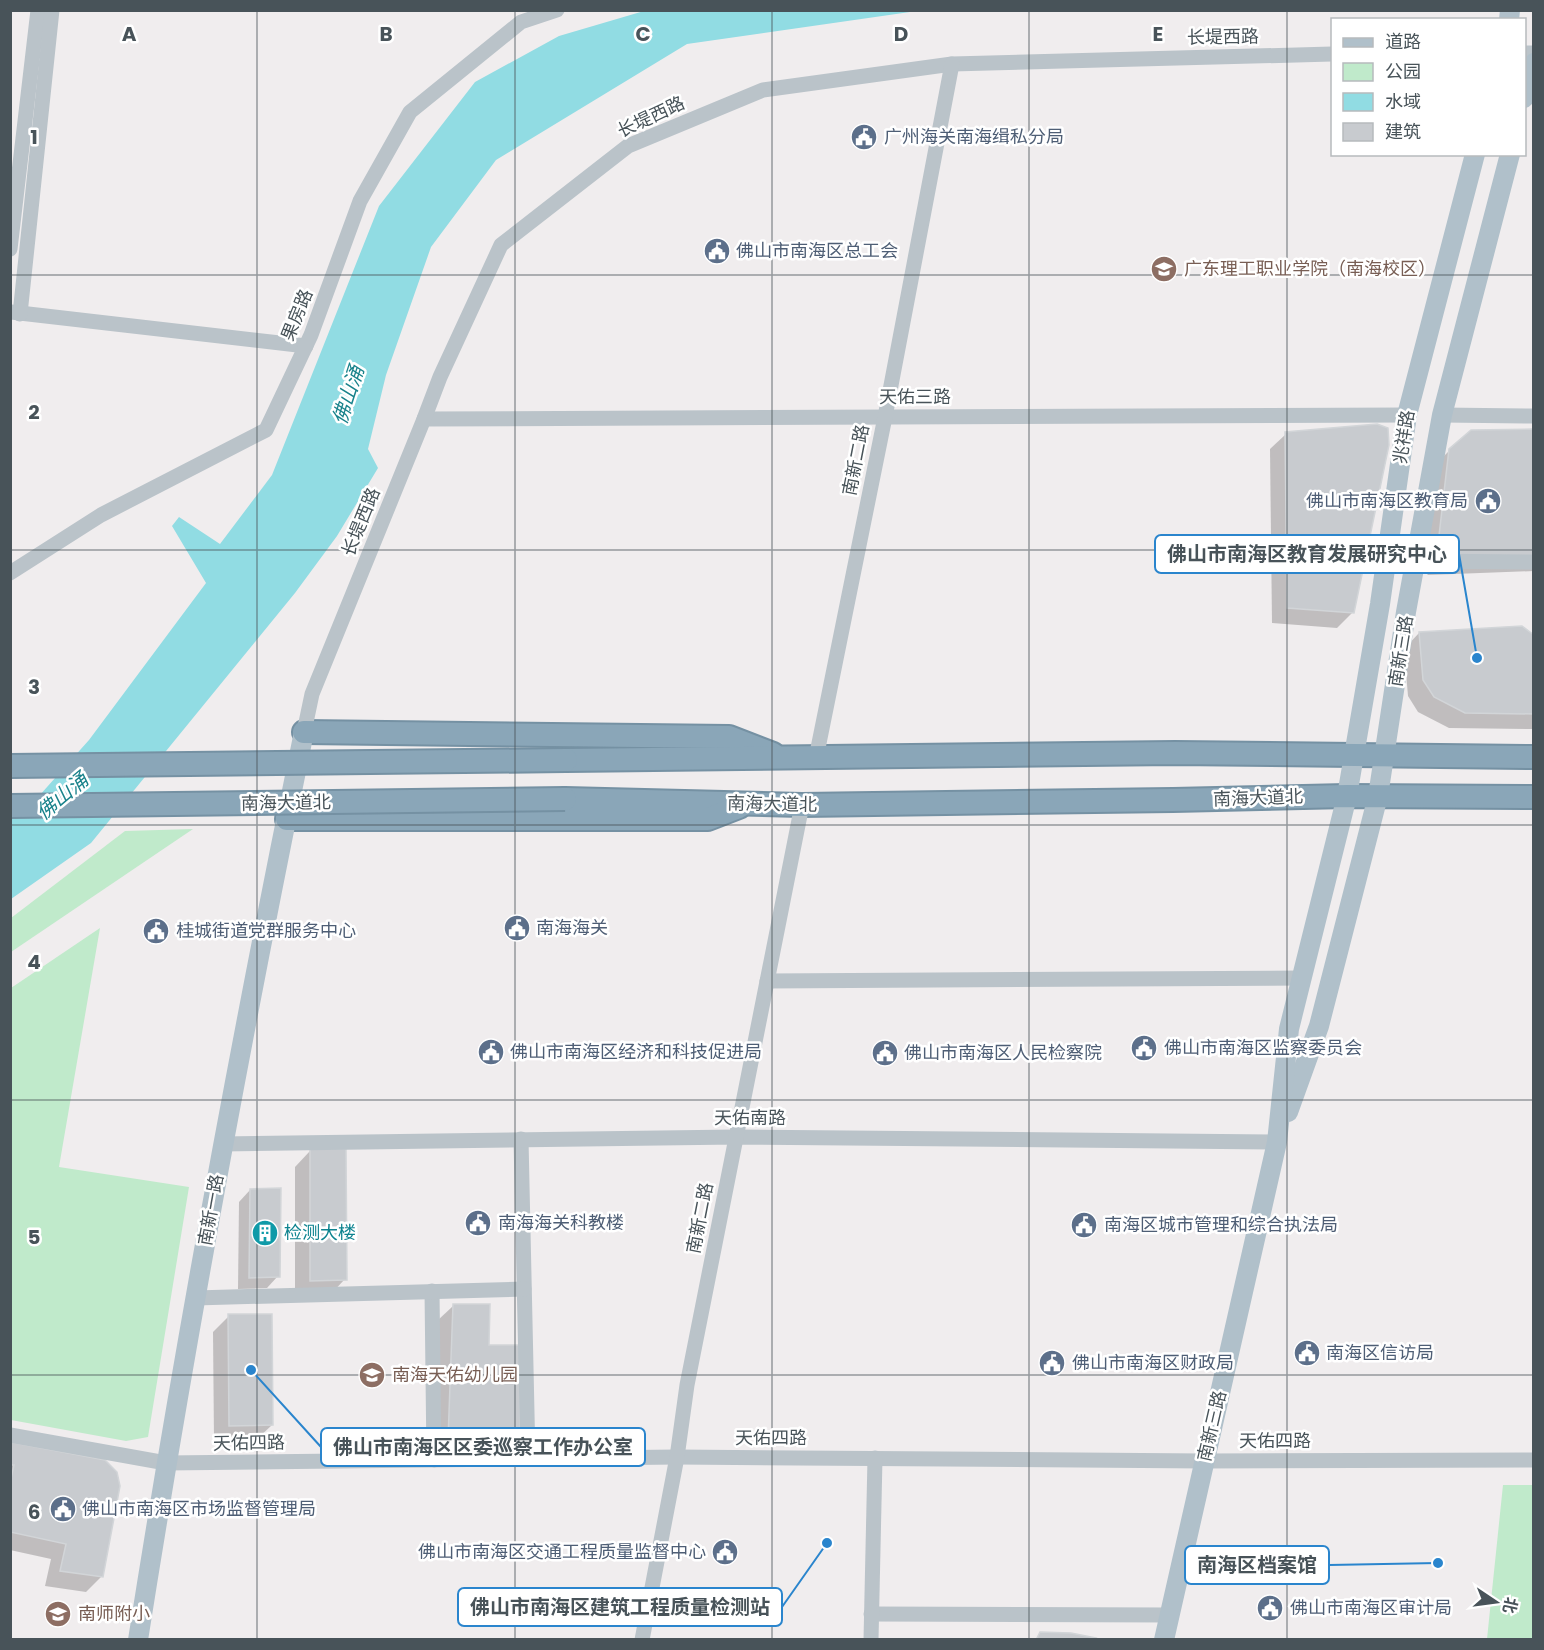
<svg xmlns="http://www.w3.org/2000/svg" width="1544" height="1650" viewBox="0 0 1544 1650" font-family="Poppins,'Noto Sans SC',sans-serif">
<rect width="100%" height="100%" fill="#f0edee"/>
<g fill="#c0eacb">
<polygon points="193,829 11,952 11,918 125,831"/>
<polygon points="100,928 59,1167 189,1187 148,1437 126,1441 11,1420 11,988"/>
<polygon points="1503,1485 1533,1485 1533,1639 1487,1639"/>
</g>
<polygon fill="#91dce3" points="644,11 917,11 687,44 496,160 431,247 386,375 368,449 378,468 337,536 295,593 91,843 11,899 11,816 39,796 89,740 206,583 172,526 179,517 220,544 272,475 379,206 475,82 559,36"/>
<g fill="#0003">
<polygon points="1534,430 1534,571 1428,575 1422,569 1434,466 1450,450"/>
<polygon points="1286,434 1353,612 1337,628 1272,623 1270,449"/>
<polygon points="1419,633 1534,637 1534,729 1449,728 1418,712 1408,696 1404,649"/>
<polygon points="310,1151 345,1279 330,1295 295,1296 295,1167"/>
<polygon points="250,1190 278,1276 267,1288 238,1289 239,1202"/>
<polygon points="453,1306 487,1347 518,1440 503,1455 433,1455 437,1321"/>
<polygon points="229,1316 272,1425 256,1440 214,1441 213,1332"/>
<polygon points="10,1444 102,1576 86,1592 45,1586 51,1559 10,1550"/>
</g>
<g fill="#c8cbcf" stroke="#d2d5d8" stroke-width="1.5">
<polygon points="1377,424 1388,428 1389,445 1354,613 1287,608 1285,432"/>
<polygon points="1534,429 1534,557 1443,560 1437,553 1449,449 1471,430"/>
<polygon points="1522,626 1534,635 1534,714 1465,713 1434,697 1423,680 1419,632"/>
<polygon points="310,1149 346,1149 347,1280 310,1281"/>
<polygon points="281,1188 280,1277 249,1278 250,1189"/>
<polygon points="453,1304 490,1304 489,1345 520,1345 520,1440 448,1440"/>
<polygon points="228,1314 272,1314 273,1425 229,1426"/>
<polygon points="10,1442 105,1460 117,1472 120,1486 103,1577 60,1571 66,1544 10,1532 10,1483 14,1465 10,1465"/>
<polygon points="1040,1632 1071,1633 1096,1638 1094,1640 1036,1640"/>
</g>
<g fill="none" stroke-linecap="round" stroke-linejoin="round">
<defs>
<g id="highway">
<polyline points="304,732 729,737 773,754"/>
<polyline points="566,760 1175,753 1534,757"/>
<polyline points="565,799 802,805 1173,800 1347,796 1534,797"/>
<polyline points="287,819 708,819 739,807"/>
</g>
</defs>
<use href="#highway" stroke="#7591a3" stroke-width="26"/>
<g stroke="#bac3c9" stroke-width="15">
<polyline points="1524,53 1534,53"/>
<polyline points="10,249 38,10"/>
<polyline points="11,312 306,346"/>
<polyline points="20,314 52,10"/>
<polyline points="1442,415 1534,416"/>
<polyline points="424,419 1407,415"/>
<polyline points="1416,561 1534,562"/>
<polyline points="10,573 101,515 266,430 311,335 360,201 410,112 521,22 557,10"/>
<polyline points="304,732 312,694 424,419 440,377 501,245 628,146 763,90 952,64 1332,54"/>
<polyline points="816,758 885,417 952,64"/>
<polyline points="767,981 1303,978"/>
<polyline points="521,1139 528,1459"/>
<polyline points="222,1144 736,1137 1277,1142"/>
<polyline points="432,1291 434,1460"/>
<polyline points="195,1298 524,1289"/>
<polyline points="10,1435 166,1463 677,1457 1204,1461 1534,1460"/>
<polyline points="871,1614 1169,1615"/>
<polyline points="642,1640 677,1457 687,1385 802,805"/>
<polyline points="871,1640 875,1458"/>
</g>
<g stroke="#b0c0ca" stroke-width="20">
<polyline points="1509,20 1510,10"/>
<polyline points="1524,98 1534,63"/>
<polyline points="1288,1112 1319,1026 1378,796 1406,612 1442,415 1510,154"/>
<path d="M138,1640C186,1336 242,1034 304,732"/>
<polyline points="1164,1640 1277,1142 1289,1029 1347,796 1380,604 1407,415 1475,154"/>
</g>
<use href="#highway" stroke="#8aa6b8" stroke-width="22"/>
<defs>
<g id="highway-bridge">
<polyline points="10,766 566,760"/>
<polyline points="10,806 565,799"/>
</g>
</defs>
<use href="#highway-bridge" stroke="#7591a3" stroke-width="26" stroke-linecap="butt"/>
<use href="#highway-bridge" stroke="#8aa6b8" stroke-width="22"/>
</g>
<path fill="none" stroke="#485359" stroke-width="1.5" stroke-opacity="0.55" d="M257,10V1640M515,10V1640M772,10V1640M1029,10V1640M1287,10V1640M10,275H1534M10,550H1534M10,825H1534M10,1100H1534M10,1375H1534"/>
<defs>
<symbol id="civic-disc" viewBox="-11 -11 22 22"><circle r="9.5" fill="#5c6f8a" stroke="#fff"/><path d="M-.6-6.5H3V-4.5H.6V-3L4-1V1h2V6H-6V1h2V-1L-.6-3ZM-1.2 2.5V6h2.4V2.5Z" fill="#fff"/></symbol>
<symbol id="school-disc" viewBox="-11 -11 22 22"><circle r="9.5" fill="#8d6e63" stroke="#fff"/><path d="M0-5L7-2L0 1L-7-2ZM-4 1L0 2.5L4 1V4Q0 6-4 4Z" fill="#fff"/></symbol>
<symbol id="building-disc" viewBox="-11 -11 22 22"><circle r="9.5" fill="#0f9aa8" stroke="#fff"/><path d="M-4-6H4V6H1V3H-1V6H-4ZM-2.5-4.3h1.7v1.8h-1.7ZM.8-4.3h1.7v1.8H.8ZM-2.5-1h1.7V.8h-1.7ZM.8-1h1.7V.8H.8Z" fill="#fff"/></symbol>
</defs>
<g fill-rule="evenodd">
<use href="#civic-disc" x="849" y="122" width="30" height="30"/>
<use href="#civic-disc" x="702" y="236" width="30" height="30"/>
<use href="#school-disc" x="1149" y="254" width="30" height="30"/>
<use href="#civic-disc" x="1473" y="486" width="30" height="30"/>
<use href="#civic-disc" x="502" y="913" width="30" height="30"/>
<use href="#civic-disc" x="141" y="916" width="30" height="30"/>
<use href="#civic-disc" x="1129" y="1033" width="30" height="30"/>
<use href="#civic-disc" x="476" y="1037" width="30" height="30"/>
<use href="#civic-disc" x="870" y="1038" width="30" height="30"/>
<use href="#civic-disc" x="463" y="1208" width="30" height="30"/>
<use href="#civic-disc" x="1069" y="1210" width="30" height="30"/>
<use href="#building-disc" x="250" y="1218" width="30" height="30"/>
<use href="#civic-disc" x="1292" y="1338" width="30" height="30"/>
<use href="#civic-disc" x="1037" y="1348" width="30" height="30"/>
<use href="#school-disc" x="357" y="1360" width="30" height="30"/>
<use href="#civic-disc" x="48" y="1494" width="30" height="30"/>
<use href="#civic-disc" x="710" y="1537" width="30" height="30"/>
<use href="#civic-disc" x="1255" y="1593" width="30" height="30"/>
<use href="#school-disc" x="43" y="1599" width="30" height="30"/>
</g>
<g text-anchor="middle" stroke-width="5" stroke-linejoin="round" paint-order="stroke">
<g font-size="18" fill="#485359" stroke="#fff">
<text transform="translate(1223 37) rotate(-1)" y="6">长堤西路</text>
<text transform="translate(651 117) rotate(-25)" y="6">长堤西路</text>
<text transform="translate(297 315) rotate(-68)" y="6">果房路</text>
<text x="915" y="403">天佑三路</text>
<text transform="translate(1404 437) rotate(-81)" y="6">兆祥路</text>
<text transform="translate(856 460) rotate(-79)" y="6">南新二路</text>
<text transform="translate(361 522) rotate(-68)" y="6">长堤西路</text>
<text transform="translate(1401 651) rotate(-81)" y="6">南新三路</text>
<text transform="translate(1258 798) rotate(-2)" y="6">南海大道北</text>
<text transform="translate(286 803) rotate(-1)" y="6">南海大道北</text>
<text transform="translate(772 804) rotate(1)" y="6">南海大道北</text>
<text x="750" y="1124">天佑南路</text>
<text transform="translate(211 1210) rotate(-80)" y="6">南新一路</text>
<text transform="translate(700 1218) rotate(-79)" y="6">南新二路</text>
<text transform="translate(1212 1426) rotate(-77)" y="6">南新三路</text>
<text x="771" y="1444">天佑四路</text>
<text x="1275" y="1447">天佑四路</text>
<text transform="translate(249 1443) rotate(-1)" y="6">天佑四路</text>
</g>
<g font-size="18" fill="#4e5e75" stroke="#fff" text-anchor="start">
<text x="884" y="143">广州海关南海缉私分局</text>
<text x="736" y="257">佛山市南海区总工会</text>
<text x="1468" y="507" text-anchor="end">佛山市南海区教育局</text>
<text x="536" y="934">南海海关</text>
<text x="176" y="937">桂城街道党群服务中心</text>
<text x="1164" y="1054">佛山市南海区监察委员会</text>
<text x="510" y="1058">佛山市南海区经济和科技促进局</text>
<text x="904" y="1059">佛山市南海区人民检察院</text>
<text x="498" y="1229">南海海关科教楼</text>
<text x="1104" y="1231">南海区城市管理和综合执法局</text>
<text x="1326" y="1359">南海区信访局</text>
<text x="1072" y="1369">佛山市南海区财政局</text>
<text x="82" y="1515">佛山市南海区市场监督管理局</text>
<text x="706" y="1558" text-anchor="end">佛山市南海区交通工程质量监督中心</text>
<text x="1290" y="1614">佛山市南海区审计局</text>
</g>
<g font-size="18" fill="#785e54" stroke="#fff" text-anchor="start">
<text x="1184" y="275">广东理工职业学院（南海校区）</text>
<text x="392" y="1381">南海天佑幼儿园</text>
<text x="78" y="1620">南师附小</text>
</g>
<g font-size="18" fill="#0d838f" stroke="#fff" text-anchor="start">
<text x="284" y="1239">检测大楼</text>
</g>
<g font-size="20" font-style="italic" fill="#19828b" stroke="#fff">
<text transform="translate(348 395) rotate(-72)" y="7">佛山涌</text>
<text transform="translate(62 796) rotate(-40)" y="7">佛山涌</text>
</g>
</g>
<g font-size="20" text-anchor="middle" font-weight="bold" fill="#485359" stroke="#fff" stroke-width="5" stroke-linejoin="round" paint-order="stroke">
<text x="129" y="41">A</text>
<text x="386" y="41">B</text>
<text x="643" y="41">C</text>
<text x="901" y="41">D</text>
<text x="1158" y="41">E</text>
<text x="34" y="144">1</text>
<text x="34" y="419">2</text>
<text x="34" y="694">3</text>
<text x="34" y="969">4</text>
<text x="34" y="1244">5</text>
<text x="34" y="1519">6</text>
</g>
<path fill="none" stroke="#2a85cd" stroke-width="2" d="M1477 658L1459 554M251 1370L321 1447M1438 1563L1329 1565M827 1543L782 1607"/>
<g fill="#2a85cd" stroke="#fff" stroke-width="2">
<circle cx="1477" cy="658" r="6"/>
<circle cx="251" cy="1370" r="6"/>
<circle cx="1438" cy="1563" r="6"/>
<circle cx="827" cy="1543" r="6"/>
</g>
<g fill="#fff" stroke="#2a85cd" stroke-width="2">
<rect x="1155" y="535" width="304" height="38" rx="6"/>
<rect x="321" y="1428" width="324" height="38" rx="6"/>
<rect x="1185" y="1546" width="144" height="38" rx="6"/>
<rect x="458" y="1588" width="324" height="38" rx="6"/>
</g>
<g font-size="20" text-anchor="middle" font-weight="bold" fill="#485359">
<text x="1307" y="561">佛山市南海区教育发展研究中心</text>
<text x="483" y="1454">佛山市南海区区委巡察工作办公室</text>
<text x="1257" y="1572">南海区档案馆</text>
<text x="620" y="1614">佛山市南海区建筑工程质量检测站</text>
</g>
<rect width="1544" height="1650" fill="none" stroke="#485359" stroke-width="24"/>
<rect x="1331" y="18" width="195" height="138" fill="#ffffff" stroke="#b6babd" stroke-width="1.5"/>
<rect x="1343" y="38" width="30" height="9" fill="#b0c0ca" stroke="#b6babd" stroke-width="1.5"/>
<text x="1385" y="48" font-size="18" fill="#485359">道路</text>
<rect x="1343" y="63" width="30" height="18" fill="#c0eacb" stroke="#b6babd" stroke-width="1.5"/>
<text x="1385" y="78" font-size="18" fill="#485359">公园</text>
<rect x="1343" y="93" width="30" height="18" fill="#91dce3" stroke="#b6babd" stroke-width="1.5"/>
<text x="1385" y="108" font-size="18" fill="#485359">水域</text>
<rect x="1343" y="123" width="30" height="18" fill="#c8cbcf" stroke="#b6babd" stroke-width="1.5"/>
<text x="1385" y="138" font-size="18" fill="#485359">建筑</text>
<g transform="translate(1496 1602) rotate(103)" stroke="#ffffff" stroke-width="4.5" paint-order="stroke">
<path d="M0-4.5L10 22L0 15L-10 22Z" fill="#485359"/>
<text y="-9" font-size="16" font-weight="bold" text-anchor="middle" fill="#485359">北</text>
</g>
</svg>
